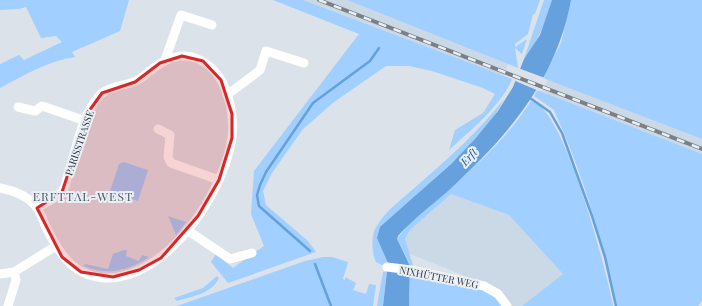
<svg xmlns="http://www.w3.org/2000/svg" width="702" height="306" viewBox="0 0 702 306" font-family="'Playfair Display',serif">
<rect width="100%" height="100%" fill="#dbe2e9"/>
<g fill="#cbd8e5">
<polygon points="303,0 347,0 508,64 503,76"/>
<polygon points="548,79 702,139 702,154 542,92"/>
<polygon points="451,194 509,215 563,274 522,306 510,306 475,280 408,253 405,239 410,230"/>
</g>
<g fill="#a1cfff">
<path d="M0,0H129L120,31L72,52L75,57C47,61 25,75 0,88V64L19,55L24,60L62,42L56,36L41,38L26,7L19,9L0,10Z"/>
<path d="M273,0H303L512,79C502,105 469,132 449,150L455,130L483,113L495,94L483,88L432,71L409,66H386L334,102L303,129L272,173L263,191L266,205L308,241L316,252L228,283L211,262L216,254L233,268L264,246L251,214L254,171L359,34Z"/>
<polygon points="347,0 540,0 535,14 533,14 528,34 515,44 515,47 527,39 522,54 515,48 518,68"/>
<path d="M544,0H552C545,22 539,41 524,59Z"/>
<polygon points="571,0 702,0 702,139 543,78 561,43"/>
<path d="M537,90L702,154V301L698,306H617C602,241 584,177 556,115L554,110L534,96Z"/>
<path d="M504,99C485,137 450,163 420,192C406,207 392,223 378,238L388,263L382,265L376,262C372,254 371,237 375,229C385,210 405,197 420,183C450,157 480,130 504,99Z"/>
<path d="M531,101C564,105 607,273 613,306H522L563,274L509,215L451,194L410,230L405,239L413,265L411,267L397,239L408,225C450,187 499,151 531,101Z"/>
<polygon points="124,162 148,170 138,201 127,197 112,203 109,202 109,194 119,164"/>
<polygon points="168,216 186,222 176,235"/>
<path d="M124,250H127L126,256L139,261L142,255L149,257C129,271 106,276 84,266L85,264L108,269L113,254Z"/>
<polygon points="323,257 332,257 348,262 343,279 345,280 345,277 356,283 353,290 366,294 369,284 376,285 373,306 177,306 305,261"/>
<polygon points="387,271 383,306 377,306 383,272"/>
<polygon points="410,273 488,290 504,306 409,306"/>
<path d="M217,276L219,278C211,294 193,296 177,301L174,298L203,288Z"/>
</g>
<path fill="#66a1de" d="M552,0H571C556,81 507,137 448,191C431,206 413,219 398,236L397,239L410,266L409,306H383L388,263L377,238L380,227L451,164L475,139L498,111L513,87L524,59L540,35Z"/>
<polygon fill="#dbe2e9" points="518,68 545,78 539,91 513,80"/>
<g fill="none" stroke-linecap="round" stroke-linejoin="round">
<g stroke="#66a1de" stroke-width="2.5">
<polyline points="530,98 550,112 562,133 592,216 605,257 616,306"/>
<polyline points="310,251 259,206 257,195 260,185 266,172 313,103 370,61 379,48"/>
<polyline points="315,264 331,306"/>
</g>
<g stroke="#fff" stroke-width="9">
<polyline points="165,60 181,15 212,25"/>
<polyline points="227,95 260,70 266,51 304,63"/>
<polyline points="18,107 35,111 42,106 86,121"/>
<polyline points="158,129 170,135 168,157 171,163 219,180"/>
<path d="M0,188C13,191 24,194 34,204C39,209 42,217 45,225C58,252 72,276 105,278C167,280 225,191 232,137C234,119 231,102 224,86C218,73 207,61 192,57C171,52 156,66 141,78C129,87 111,84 100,95C82,114 77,147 69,171C67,177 66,185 63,190C59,197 44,203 37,208"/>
<polyline points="187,230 230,259 252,253"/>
<polyline points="387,267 411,270 484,286 498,294 507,306"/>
<polyline points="0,274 14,272 56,246"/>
<polyline points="8,306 16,280 14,272"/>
</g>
<defs>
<polyline id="rail" points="319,0 702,149"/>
</defs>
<use href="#rail" stroke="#7c8084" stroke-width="4"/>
<use href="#rail" stroke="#e8eff6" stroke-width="2.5" stroke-dasharray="8" stroke-linecap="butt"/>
</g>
<path fill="#d62828" fill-opacity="0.2" stroke="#d62828" stroke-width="3" stroke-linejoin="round" d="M182,56L203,61L221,80L232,114V138L219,180L198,216L161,258L139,270L113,277L81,272L62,257L37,208L62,192L89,111L102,93L135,82L160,63Z"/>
<g text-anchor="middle" stroke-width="4" stroke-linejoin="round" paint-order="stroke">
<g font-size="10" fill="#343639" stroke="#e8eff6">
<text transform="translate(79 143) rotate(-71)" y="4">PARISSTRASSE</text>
<text transform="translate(439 277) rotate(11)" y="4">NIXHÜTTER WEG</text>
</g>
<g font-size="11" font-style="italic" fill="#15558d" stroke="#e8eff6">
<text transform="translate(469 157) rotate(-48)" y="4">Erft</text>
</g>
<g font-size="12" letter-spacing="1" fill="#50565c" stroke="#e8eff6">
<text x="83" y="201">ERFTTAL-WEST</text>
</g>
</g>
</svg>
